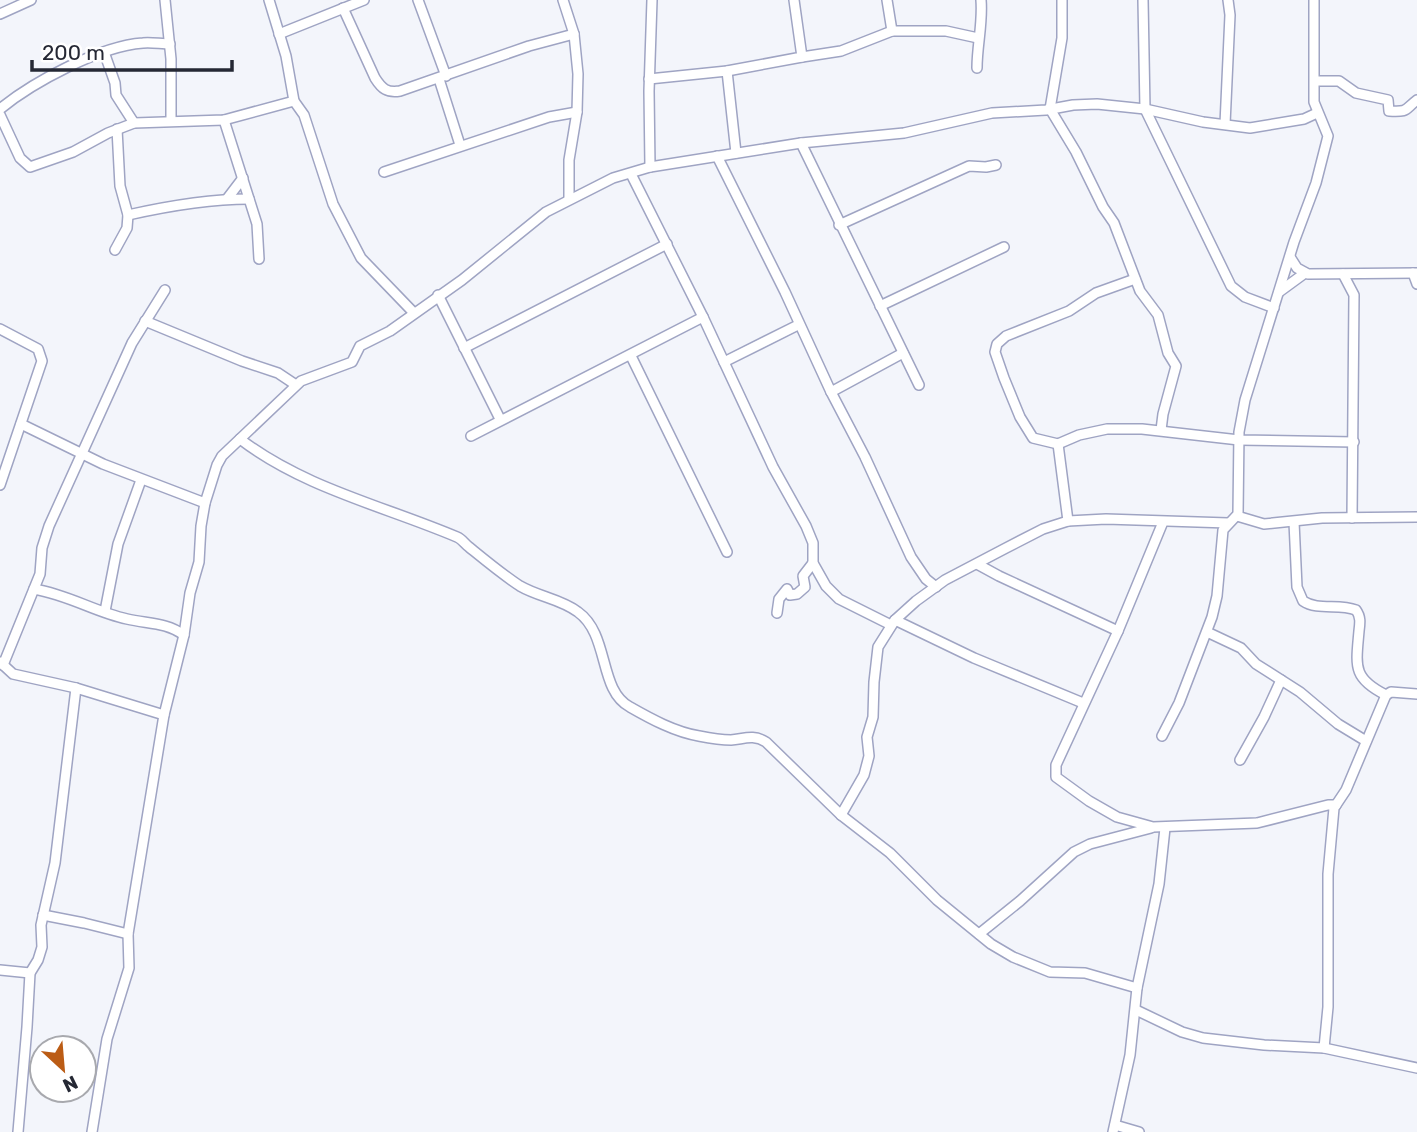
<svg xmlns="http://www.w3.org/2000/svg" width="1417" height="1132" viewBox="0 0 1417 1132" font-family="Rubik,sans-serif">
<rect width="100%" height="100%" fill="#f3f5fb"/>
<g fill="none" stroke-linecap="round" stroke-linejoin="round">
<defs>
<g id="minor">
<polyline points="165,0 171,59 171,121"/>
<polyline points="269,0 286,56 294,101 304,115 333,204 361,258 414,313"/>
<polyline points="418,0 446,76"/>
<polyline points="563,0 574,34 578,74 577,112 569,160 569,199"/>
<polyline points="887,0 892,31 946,31 978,38"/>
<polyline points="1062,0 1062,38 1050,109 1076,152 1103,207 1114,223 1140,291 1158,315 1168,353 1176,366 1163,414 1161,430"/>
<polyline points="1143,0 1145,109 1231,286 1245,297 1274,308"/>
<path d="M343,8L375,78C382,89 387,93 400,91L529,46L574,34"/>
<polyline points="0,14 31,0"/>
<polyline points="279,34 364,0"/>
<polyline points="104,52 115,83 116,95 134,123"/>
<polyline points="802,57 841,51 892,31"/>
<path d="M977,68C977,45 983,23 981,0"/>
<polyline points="727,71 736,153"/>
<polyline points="439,79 460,145"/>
<polyline points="649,79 727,71 802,57 794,0"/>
<path d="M1315,81H1339L1356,93L1388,100L1389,111C1409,112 1404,110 1417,100"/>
<path d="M0,109C33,82 100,46 143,43C151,42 161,44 170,44"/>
<polyline points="0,115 20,158 30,167 73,152 108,133 134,123 224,120 294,101"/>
<polyline points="224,120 257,224 259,259"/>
<polyline points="1225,124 1230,15 1228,0"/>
<polyline points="801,143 919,385"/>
<polyline points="717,156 785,292 831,392 865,457 911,557 926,579 936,587"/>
<polyline points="650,167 649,91 652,0"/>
<polyline points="384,172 549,117 577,112"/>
<polyline points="631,174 703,317 773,467 806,526 813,543 813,563 826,586 839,599 891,625"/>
<polyline points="227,199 243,178"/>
<path d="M128,215C168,206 208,199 249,199"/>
<polyline points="839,225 969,166 986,167 996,165"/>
<polyline points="115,250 127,228 128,215 120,186 117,129"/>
<polyline points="1290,257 1297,268 1308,274 1417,273"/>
<polyline points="1413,273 1417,284"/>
<polyline points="1343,274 1354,295 1352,518"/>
<polyline points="1135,279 1096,293 1069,311 1006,336 997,344 995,352 1004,378 1020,417 1033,438 1058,444 1079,435 1107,429 1142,429 1239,440 1354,442"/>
<polyline points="1279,292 1305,273"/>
<polyline points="438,295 500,419"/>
<polyline points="880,306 1004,247"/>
<polyline points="145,321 242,361 278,373 296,385"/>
<polyline points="0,329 38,349 42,361 0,485"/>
<polyline points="464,348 667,244"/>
<polyline points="631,356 727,552"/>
<polyline points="724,362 798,325"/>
<polyline points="831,392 903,353"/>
<polyline points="21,424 103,464 205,503"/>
<polyline points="471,436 703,317"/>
<path d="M240,439C304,488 384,506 457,537C462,539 465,544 469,547C485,560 503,575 520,586C539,597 561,599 578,612C610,635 598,690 630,707C651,719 675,732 699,736C709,738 720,740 731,740C744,739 753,734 766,742L841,815L890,853L937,900L991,944L1013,957L1050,972L1085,973L1137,988"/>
<polyline points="1058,444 1068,521"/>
<polyline points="1237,516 1264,524 1322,518 1417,517"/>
<polyline points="1163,522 1118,631 1056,765 1056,777 1089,801 1117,817 1153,827 1257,823 1328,805 1336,805"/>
<path d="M1294,522L1297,587L1303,601C1318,611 1339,603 1356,610C1361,617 1360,623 1359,631C1356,666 1352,678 1386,695L1391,692L1417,694"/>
<polyline points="977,564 999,576 1118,631"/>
<path d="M34,589C69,595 95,612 127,619C148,624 166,622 184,635"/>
<polyline points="105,611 118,544 141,480"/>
<polyline points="777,613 779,599 787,589 790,595 797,594 805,587 803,576 813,563"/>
<polyline points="895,620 974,658 1083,703"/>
<polyline points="1207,632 1241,648 1256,664 1300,692 1338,724 1366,741"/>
<polyline points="0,662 13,674 76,688 164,715"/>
<polyline points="3,665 40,574 42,548 49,526 132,343 165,290"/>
<polyline points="1162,736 1179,703 1212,617 1217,596 1223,530 1238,514 1239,432 1245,400 1294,242 1316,183 1328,136 1314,102 1314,0"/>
<polyline points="1240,760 1264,717 1281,680"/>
<polyline points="841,815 864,775 869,756 867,737 873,717 874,682 878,647 895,620 916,601 945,580 1006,548 1043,529 1068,521 1106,519 1228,523"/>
<polyline points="43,915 84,923 128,934"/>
<polyline points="979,934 1020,901 1074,852 1090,844 1151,828"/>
<polyline points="0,970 30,973"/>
<polyline points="1136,1010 1182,1032 1203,1038 1264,1045 1324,1048 1417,1068"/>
<polyline points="1324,1048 1328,1007 1328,874 1334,808 1346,790 1386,695"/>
<polyline points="1115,1125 1139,1132"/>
<polyline points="18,1132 27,1027 30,973 38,960 42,947 41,925 55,863 76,688"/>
<polyline points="92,1132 107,1039 129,968 128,934 164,715 184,635 190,593 199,562 201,526 205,503 217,465 222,456 301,381 352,362 360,346 390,331 462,280 546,212 613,178 650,167 801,143 904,133 992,113 1046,110 1073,105 1097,104 1145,109 1203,122 1250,128 1304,119 1317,113"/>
<polyline points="1113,1132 1130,1055 1137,988 1159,884 1165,828"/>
</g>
</defs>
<use href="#minor" stroke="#9fa4c3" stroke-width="12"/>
<use href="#minor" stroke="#fff" stroke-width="9"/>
</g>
<g transform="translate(63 1069) rotate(154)"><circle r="33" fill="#ffffff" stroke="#a8a9ae" stroke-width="2"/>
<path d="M0-5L12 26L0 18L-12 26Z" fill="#bb5c15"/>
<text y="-10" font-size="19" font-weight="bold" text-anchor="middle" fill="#252834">N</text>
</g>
<path d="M32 60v10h200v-10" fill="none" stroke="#252834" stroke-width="3.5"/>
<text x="42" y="60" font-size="21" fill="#252834" stroke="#ffffff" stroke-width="5" paint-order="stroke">200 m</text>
</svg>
